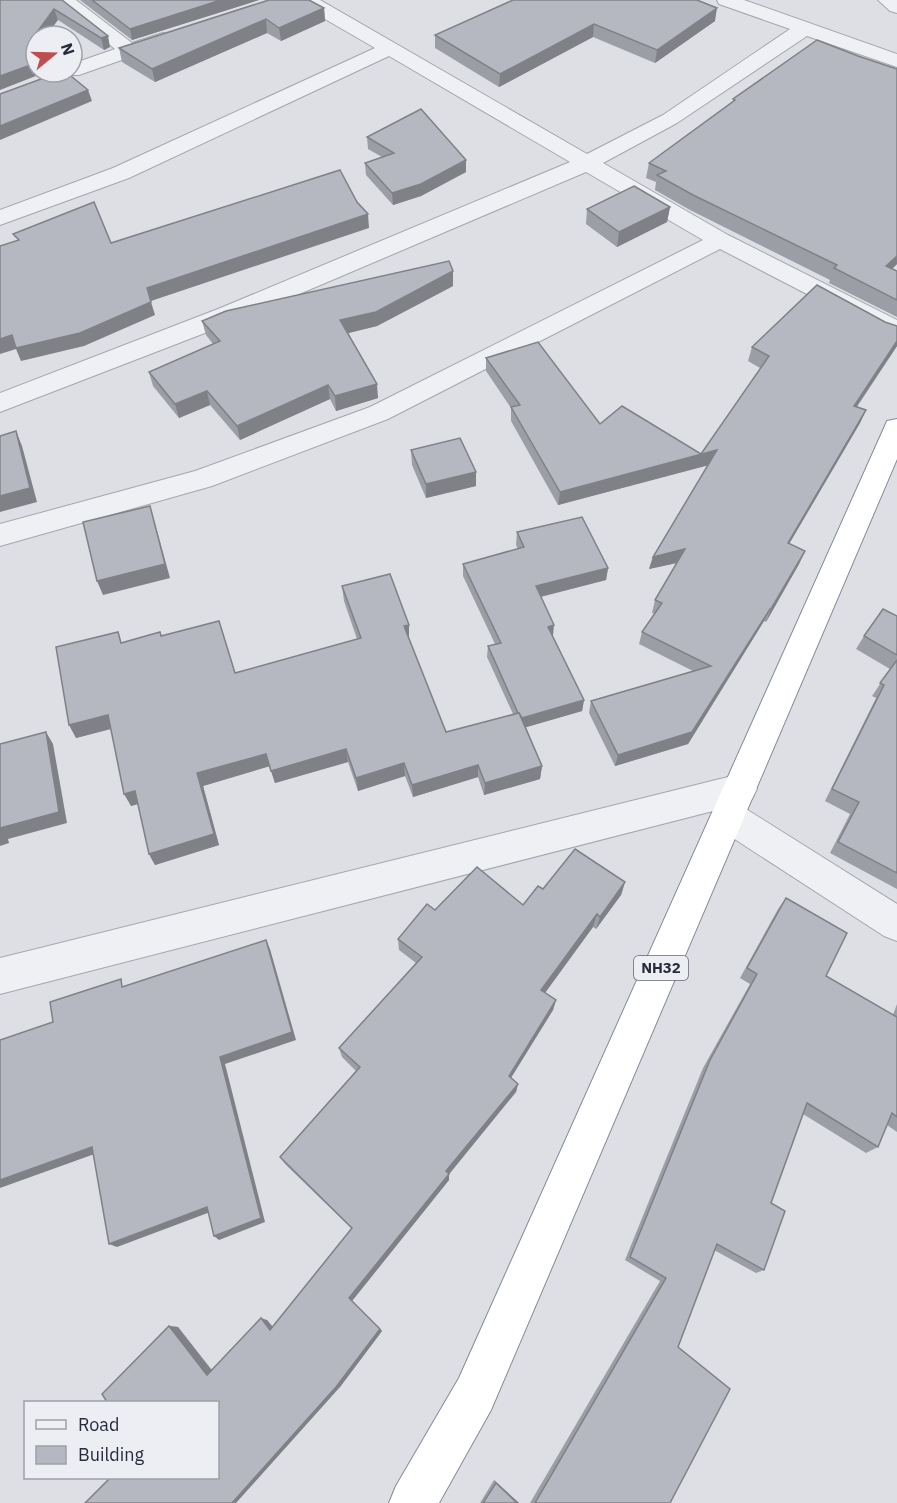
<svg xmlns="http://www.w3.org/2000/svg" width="897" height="1503" viewBox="0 0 897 1503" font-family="'IBM Plex Sans',sans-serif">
<rect width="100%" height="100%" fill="#dddfe5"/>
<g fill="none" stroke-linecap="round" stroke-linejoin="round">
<defs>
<g id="minor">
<polygon points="55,0 76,0 132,43 163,33 170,35 173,39 170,43 79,75 65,75 63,72 72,72 72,64 115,49"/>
<polygon points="297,0 320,0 587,154 663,115 790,29 719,4 717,0 744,0 897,54 897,67 807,36 677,123 603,163 728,235 897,320 897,338 888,336 720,249 388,419 212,486 0,546 0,524 195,471 370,407 703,240 586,172 236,321 0,412 0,393 218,309 570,162 389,56 129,178 0,225 0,210 113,168 375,48 299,4"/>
<polygon points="878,0 897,0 897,13 890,11"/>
<polygon points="740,774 752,779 757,789 752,799 738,804 897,904 897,941 884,936 716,827 711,816 713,811 0,994 0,958"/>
</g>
<polygon id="highway" points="897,419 897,459 491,1410 439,1503 389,1503 396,1486 459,1378 884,428 887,421"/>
</defs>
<use href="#minor" stroke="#a3a6ae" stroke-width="2"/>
<use href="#highway" stroke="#868b9a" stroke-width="2"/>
<use href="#minor" fill="#eff0f4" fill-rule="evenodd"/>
<use href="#highway" fill="#fff" fill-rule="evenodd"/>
</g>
<g fill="#9c9ea6">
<polygon points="0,0 62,0 110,47 104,50 58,20"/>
<polygon points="80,0 259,0 132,40"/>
<polygon points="513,0 715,21 655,63 593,37 499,87 435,48 435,35"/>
<polygon points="324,8 325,21 281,41 267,33 155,82 122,62 119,48"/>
<polygon points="858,56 897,69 897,264 892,269 897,271 897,317 829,283 830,280 690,210 655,190 656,182 646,178 649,163 733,102 733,99"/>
<polygon points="367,137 466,172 421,196 393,205 366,175 365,163 382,157 368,149"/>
<polygon points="670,207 667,222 617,247 586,224 587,209"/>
<polygon points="453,286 377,326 347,333 378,398 336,411 330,399 240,440 210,405 179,418 153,386 149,372 213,344 206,335 202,321"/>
<polygon points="885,322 897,326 897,346 857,407 866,410 860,423 789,544 805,551 799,564 766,622 764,621 688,744 615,766 589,713 591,701 693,671 639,644 642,632 655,614 652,613 655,600 677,563 649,569 653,557 708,465 558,505 511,421 511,408 486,371 486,358 600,424 701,454 760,368 748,361 752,347"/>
<polygon points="411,450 476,486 426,498 412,465"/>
<polygon points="517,532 608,568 606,580 541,597 553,636 584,700 582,711 526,727 542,766 540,779 484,795 478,777 413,797 405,776 358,791 348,762 275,783 270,766 203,786 219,845 155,865 149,854 138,804 131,806 111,729 76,738 123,643 160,632 162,636 235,673 357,639 344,601 342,586 409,625 409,639 446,732 513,714 487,657 488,646 495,644 463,576 463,564 518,549 516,545"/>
<polygon points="897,616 897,889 830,853 850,814 825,801 876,698 872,696 890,669 856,649 864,636"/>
<polygon points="625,882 621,895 596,929 593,927 545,993 556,1000 553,1010 511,1078 518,1084 516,1092 449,1174 449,1180 352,1301 382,1331 340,1387 218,1478 169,1326 178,1327 212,1370 267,1320 273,1327 352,1229 285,1164 280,1157 356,1071 342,1057 339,1048 416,963 399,950 398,939 435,910 523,905 543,889"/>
<polygon points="786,898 826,976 893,1015 897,1004 897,1132 887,1125 878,1147 866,1153 803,1114 771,1203 764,1270 756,1273 714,1250 678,1347 670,1503 530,1503 660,1281 625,1260 703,1068 750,984 740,978 778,909"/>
<polygon points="494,1480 519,1503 480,1503"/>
</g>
<g fill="#7f8187">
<polygon points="221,0 259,0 132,40 130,29"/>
<polygon points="324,8 325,21 281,41 279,28"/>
<polygon points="717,8 715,21 655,63 657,50"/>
<polygon points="54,9 58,20 46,36 36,36 36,50 29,43"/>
<polygon points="266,19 267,33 155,82 152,69"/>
<polygon points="594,24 593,37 499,87 500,74"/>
<polygon points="108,36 110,47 104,50 101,38"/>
<polygon points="36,63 36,72 46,72 0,90 0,76"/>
<polygon points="88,90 92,101 0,140 0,126"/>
<polygon points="466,160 466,172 421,196 393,205 392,193"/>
<polygon points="670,207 667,222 617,247 619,232"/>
<polygon points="368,214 369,228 151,301 147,288"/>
<polygon points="897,256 897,264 880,281 886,266"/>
<polygon points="453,271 453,286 377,326 341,335 340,320"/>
<polygon points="151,302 155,315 84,346 21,361 16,349 0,354 0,339 12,335"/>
<polygon points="897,341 897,346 848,419 854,406"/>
<polygon points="377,384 378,398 336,411 335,396"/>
<polygon points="328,385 330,399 240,440 237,426"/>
<polygon points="207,391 210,405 179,418 175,404"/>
<polygon points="866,410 860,423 782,556 788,543"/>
<polygon points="16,431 22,446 37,502 0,512 0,496"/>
<polygon points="717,450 713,464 558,505 560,492"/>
<polygon points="476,472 476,486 426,498 426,484"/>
<polygon points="150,506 154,520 170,578 103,595 97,581"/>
<polygon points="685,549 681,562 649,569 653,557"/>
<polygon points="805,551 799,564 766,622 771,609"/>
<polygon points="608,568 606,580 535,598 536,586"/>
<polygon points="770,609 764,621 688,744 615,766 618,755"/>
<polygon points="409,625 409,639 404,640 404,626"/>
<polygon points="554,625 553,636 548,627"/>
<polygon points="584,700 582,711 520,729 521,719"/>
<polygon points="108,715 114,728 76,738 69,725"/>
<polygon points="46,732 53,744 67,823 8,839 9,843 0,846 0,828"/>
<polygon points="346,749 348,762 275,783 271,771"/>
<polygon points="266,754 270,766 203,786 219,845 155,865 149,854 197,773"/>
<polygon points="404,763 405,776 358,791 356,778"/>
<polygon points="478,765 478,777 413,797 412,785"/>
<polygon points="542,766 540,779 484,795 485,783"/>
<polygon points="135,791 141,803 131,806 124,794"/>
<polygon points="625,882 621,895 596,929 600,917"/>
<polygon points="597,914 593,927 539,1001 541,990"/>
<polygon points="266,940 270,949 296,1040 225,1064 265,1222 219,1240 214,1236 220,1057"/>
<polygon points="556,1000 553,1010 507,1084 509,1076"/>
<polygon points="518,1084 516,1092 446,1178 446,1171"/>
<polygon points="92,1147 100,1152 0,1188 0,1180"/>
<polygon points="449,1174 449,1180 352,1301 382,1331 340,1387 236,1503 232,1503 349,1298"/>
<polygon points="207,1207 213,1211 117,1247 109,1244"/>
<polygon points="261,1318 267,1320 276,1331 270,1330"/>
<polygon points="169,1326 178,1327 215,1375 207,1375"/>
<polygon points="494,1480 519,1503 517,1503 496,1483"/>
</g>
<g fill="#b5b8c1" stroke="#7f8187" stroke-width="1.5">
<polygon points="0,0 62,0 108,36 101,38 54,9 29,43 36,48 36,63 0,76"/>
<polygon points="92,0 221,0 130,29"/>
<polygon points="269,0 309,0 324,8 279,28 266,19 152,69 119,48"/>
<polygon points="513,0 697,0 717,8 657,50 594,24 500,74 435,35"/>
<polygon points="817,40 858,56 897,69 897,256 886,266 897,271 897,300 834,268 837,265 693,195 657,175 666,171 649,163 735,100 733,99"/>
<polygon points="60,72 66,72 88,90 0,126 0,94"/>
<polygon points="421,109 466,160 421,184 392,193 365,163 394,153 367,137"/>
<polygon points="340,170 357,202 368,214 147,288 151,302 80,333 16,348 12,335 0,339 0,246 19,240 13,234 94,202 111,243"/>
<polygon points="634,186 670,207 619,232 587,209"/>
<polygon points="449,261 453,271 376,312 340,320 377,384 335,396 328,385 237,426 207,391 175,404 149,372 220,341 202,321 226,311"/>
<polygon points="817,285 885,322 897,326 897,341 854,406 866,410 788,543 805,551 771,609 770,609 692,732 618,755 591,701 711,666 642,632 662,603 655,600 685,549 653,557 717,450 560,492 511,407 520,405 486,358 538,342 600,424 622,406 701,454 769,356 752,347"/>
<polygon points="16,431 30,488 0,496 0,436"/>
<polygon points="460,438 476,472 426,484 411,450"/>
<polygon points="150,506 165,564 97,581 83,522"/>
<polygon points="582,517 608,568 536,586 554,625 548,627 584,700 522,718 519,713 518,713 488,646 501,643 463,564 524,547 517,532"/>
<polygon points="390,574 409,625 404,626 446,732 519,713 542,766 485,783 478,765 412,785 404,763 356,778 346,749 271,771 266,754 197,773 214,834 149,854 135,791 124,794 108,715 69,725 56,647 118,632 121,643 160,632 161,636 219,621 235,673 361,638 342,586"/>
<polygon points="883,609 897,616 897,655 864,636"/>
<polygon points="897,660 897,873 838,842 859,802 832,789 884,685 880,683"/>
<polygon points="46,732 59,812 0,828 0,744"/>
<polygon points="575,849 625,882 600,917 597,914 541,990 556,1000 509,1076 518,1084 446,1171 449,1174 349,1298 380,1329 336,1387 232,1503 85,1503 110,1478 218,1478 218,1402 107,1402 102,1394 169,1326 207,1375 261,1318 270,1330 352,1228 280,1157 360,1067 339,1048 422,957 398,939 427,904 435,910 477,867 523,905 538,886 543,889"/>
<polygon points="786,898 847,933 826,976 897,1017 897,1117 892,1113 878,1147 807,1103 771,1203 785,1211 764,1270 717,1244 678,1347 730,1389 670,1503 535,1503 666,1278 630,1257 710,1060 757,974 747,968"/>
<polygon points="266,940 292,1032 220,1057 261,1218 214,1236 207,1207 109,1244 92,1147 0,1180 0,1040 53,1022 50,1002 121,979 122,987"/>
<polygon points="496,1483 517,1503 483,1503"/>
</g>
<g text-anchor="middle" stroke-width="6" stroke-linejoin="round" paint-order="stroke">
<rect fill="#eceef3" stroke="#636672" stroke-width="1.5" x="634" y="956" width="54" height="24" rx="4.5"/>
<g font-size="15" font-weight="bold" fill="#282c3a">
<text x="661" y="973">NH32</text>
</g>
</g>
<rect x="24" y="1401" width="195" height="78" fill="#eceef3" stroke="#9ea0a9" stroke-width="1.5"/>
<rect x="36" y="1420" width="30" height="9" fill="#eff0f4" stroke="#9ea0a9" stroke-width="1.5"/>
<text x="78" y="1431" font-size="18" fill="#282c3a">Road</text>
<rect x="36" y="1446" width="30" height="18" fill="#b5b8c1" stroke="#9ea0a9" stroke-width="1.5"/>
<text x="78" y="1461" font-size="18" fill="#282c3a">Building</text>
<g transform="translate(54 54) rotate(71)"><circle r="28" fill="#eceef3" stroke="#9ea0a9" stroke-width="1.5"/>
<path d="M0-4.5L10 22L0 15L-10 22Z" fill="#be4e4f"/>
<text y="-9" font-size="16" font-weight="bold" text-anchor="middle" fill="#282c3a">N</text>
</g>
</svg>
